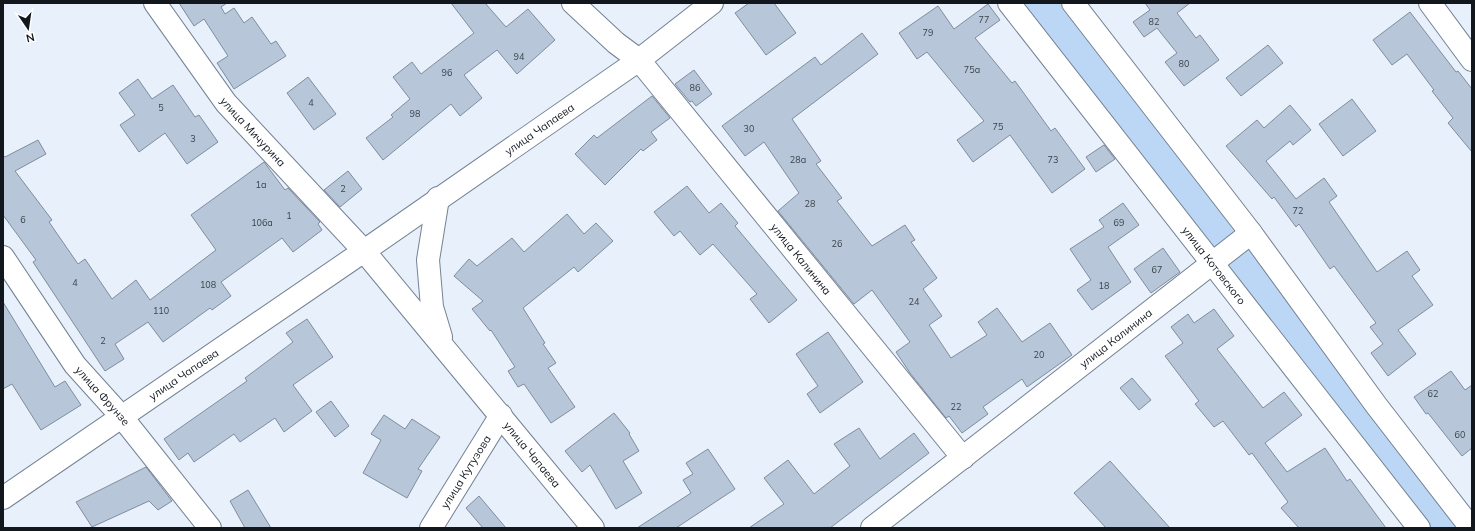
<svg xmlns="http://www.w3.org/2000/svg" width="1475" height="531" viewBox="0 0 1475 531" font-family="Mulish,sans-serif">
<rect width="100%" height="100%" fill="#e7f0fb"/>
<polygon fill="#bcd7f6" points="1009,3 1073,3 1471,528 1419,528"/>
<g fill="#b7c6d8" stroke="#7f8d9e">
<polygon points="179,3 227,3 221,7 225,14 234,8 244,23 252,17 271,44 276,41 286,56 234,89 217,63 228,56 204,19 194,26"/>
<polygon points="451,3 485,3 506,27 528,9 555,40 517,74 497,50 464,75 482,98 460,116 451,104 383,160 366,138 393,117 391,115 410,99 393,77 412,62 421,74 474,33"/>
<polygon points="749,3 774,3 796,33 766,55 735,13"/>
<polygon points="1145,3 1190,3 1177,13 1196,38 1200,35 1219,60 1184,86 1165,62 1177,53 1157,28 1144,37 1133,22 1150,10"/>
<polygon points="988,4 1000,20 975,38 1012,83 1015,81 1051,131 1055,128 1085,169 1052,193 1010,135 973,162 957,140 984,121 927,52 917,59 899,33 938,6 954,29"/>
<polygon points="1410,12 1456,72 1458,71 1472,89 1472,152 1448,123 1453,118 1432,91 1434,90 1407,54 1392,65 1373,40"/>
<polygon points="862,33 878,54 792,119 821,161 816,164 842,198 837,201 872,246 905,225 915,240 911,242 937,278 923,289 942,316 929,325 951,358 987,335 978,322 997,308 1022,342 1050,323 1072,355 1027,387 1022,379 983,407 988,414 962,433 949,416 946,418 910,373 896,352 910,342 872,290 854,304 778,211 799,193 764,142 745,156 722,126 815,57 821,65"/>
<polygon points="1268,45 1283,63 1241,96 1226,78"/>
<polygon points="694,70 712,94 696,106 692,101 690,102 675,84"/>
<polygon points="308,77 336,114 314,130 287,93"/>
<polygon points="138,79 152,99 173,85 195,117 199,115 218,142 187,164 165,133 139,152 120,125 135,115 119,93"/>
<polygon points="652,96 670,118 651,132 657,140 643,151 641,149 605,185 575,154 594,135 597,138"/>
<polygon points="1352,99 1376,131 1343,156 1319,124"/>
<polygon points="1290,105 1311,130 1293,145 1290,141 1266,161 1296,199 1324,178 1337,196 1329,202 1377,272 1407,251 1420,270 1412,276 1433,305 1398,330 1416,354 1388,376 1371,353 1383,344 1370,327 1376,323 1334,266 1330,269 1299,224 1296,227 1274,197 1272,199 1226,146 1257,120 1264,128"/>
<polygon points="38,140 46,154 15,171 52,220 49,222 78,264 85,259 112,299 136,280 150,300 216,250 191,215 264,162 285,190 288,188 320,222 318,224 322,230 293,252 282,238 221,282 231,296 212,310 210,308 163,342 148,322 115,344 124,359 105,371 33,262 36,260 3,215 3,155 5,157"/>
<polygon points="1104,145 1115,159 1096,172 1086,157"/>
<polygon points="348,171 362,189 340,207 324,190"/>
<polygon points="687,186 709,213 721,203 738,223 735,226 797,300 769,323 750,299 757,294 713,244 700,255 680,231 674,236 654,212"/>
<polygon points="1123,203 1139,225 1108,247 1131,282 1092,310 1077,290 1091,280 1070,249 1104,227 1099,220"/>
<polygon points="567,214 584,234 596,223 613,241 578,272 574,267 523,308 545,343 543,344 556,363 548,368 575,407 551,423 524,384 518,387 508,371 515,367 491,330 490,331 472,309 483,301 454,276 469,259 477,266 512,238 524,252"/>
<polygon points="1163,248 1180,272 1151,293 1134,269"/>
<polygon points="3,302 55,387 65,381 81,405 41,430 12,384 3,389"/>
<polygon points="1214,309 1234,336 1217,349 1263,408 1284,392 1302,415 1265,443 1287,472 1325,448 1347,481 1350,479 1386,528 1299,528 1281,508 1288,502 1252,453 1249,455 1223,421 1214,427 1195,404 1199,401 1165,356 1183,343 1171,327 1188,314 1194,323"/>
<polygon points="307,319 333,357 293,385 312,411 284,432 275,418 240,442 234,434 194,462 188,453 179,460 164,439 247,381 245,378 293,342 286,333"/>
<polygon points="828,332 863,382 820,413 807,394 818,386 796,354"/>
<polygon points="1451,371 1465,390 1472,385 1472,448 1462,456 1428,413 1426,414 1414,397"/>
<polygon points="1132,378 1151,400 1139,410 1120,388"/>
<polygon points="331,401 349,426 335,437 316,412"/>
<polygon points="614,413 630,433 629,434 639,451 623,461 642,493 616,509 590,465 582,472 565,451"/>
<polygon points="384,415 405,429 412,419 440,437 418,469 422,471 407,498 363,473 381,440 371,434"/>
<polygon points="859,428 880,459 914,433 929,453 830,528 749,528 784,504 764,478 788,460 814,494 850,466 834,444"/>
<polygon points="708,449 735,489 676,528 637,528 691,493 683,480 693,474 686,463"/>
<polygon points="1110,461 1170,528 1106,528 1074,493"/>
<polygon points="146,467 172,501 158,510 149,501 92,527 76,502"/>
<polygon points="248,490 271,528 245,528 230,501"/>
<polygon points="479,496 506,528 483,528 466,508"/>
</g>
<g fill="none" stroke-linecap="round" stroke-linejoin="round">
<defs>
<g id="minor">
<path id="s1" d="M155,3L226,103L364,251"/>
<path id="s2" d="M573,3L616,43L639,60L963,458"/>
<path id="s3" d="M1009,3L1419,528"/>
<polyline points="1073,3 1251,233 1376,405 1471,528"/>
<polyline points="1430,3 1472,60"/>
<path id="s4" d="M3,257L75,365L121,416L210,528"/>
<path id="s5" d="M431,528L501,415"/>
<path id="s6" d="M872,528L1251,233"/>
</g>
<g id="tertiary">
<polyline points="438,198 428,260 432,307 441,337"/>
<path id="s7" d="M364,251L593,528"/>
<path id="s8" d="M3,498L364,251L639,60L712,3"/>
</g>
</defs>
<use href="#minor" stroke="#748293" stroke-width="24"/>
<use href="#tertiary" stroke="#748293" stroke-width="24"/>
<use href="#minor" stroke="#fff" stroke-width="22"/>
<use href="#tertiary" stroke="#fff" stroke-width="22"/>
</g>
<g text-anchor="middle" stroke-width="4" stroke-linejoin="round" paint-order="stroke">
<g font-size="9" fill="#3a434c">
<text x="984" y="23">77</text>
<text x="1154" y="25">82</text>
<text x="928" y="36">79</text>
<text x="519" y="60">94</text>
<text x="1184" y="67">80</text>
<text x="972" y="73">75а</text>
<text x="447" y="76">96</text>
<text x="695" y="91">86</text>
<text x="311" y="106">4</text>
<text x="161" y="111">5</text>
<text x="415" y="117">98</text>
<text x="998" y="130">75</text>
<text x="749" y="132">30</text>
<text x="193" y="142">3</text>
<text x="798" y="163">28а</text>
<text x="1053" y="163">73</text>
<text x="261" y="188">1а</text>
<text x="343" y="192">2</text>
<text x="810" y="207">28</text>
<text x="1298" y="214">72</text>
<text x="289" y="219">1</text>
<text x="23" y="223">6</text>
<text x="262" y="226">106а</text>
<text x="1119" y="226">69</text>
<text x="837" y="247">26</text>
<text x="1157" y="273">67</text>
<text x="75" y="286">4</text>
<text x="208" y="288">108</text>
<text x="1104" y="289">18</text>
<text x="914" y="305">24</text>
<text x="161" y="314">110</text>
<text x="103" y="344">2</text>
<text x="1039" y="358">20</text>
<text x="1433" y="397">62</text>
<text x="956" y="410">22</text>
<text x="1460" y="438">60</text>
</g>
<g font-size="11" fill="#11171d" stroke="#fff">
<text dy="4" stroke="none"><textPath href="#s8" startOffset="651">улица Чапаева</textPath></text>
<text dy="4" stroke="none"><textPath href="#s1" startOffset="162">улица Мичурина</textPath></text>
<text dy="4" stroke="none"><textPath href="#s2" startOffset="344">улица Калинина</textPath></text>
<text dy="4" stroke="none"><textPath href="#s3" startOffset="333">улица Котовского</textPath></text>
<text dy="4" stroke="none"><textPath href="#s6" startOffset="309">улица Калинина</textPath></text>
<text dy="4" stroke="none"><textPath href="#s8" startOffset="219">улица Чапаева</textPath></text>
<text dy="4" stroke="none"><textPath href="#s4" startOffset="171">улица Фрунзе</textPath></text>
<text dy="4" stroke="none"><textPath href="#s7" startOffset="264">улица Чапаева</textPath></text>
<text dy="4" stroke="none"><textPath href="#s5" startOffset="66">улица Кутузова</textPath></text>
</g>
</g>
<rect width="1475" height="531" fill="none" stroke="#11171d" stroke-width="8"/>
<g transform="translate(28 28) rotate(167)" stroke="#ffffff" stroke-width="3" paint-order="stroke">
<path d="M0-3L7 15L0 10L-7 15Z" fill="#11171d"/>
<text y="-6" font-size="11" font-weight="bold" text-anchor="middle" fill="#11171d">N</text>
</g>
</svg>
